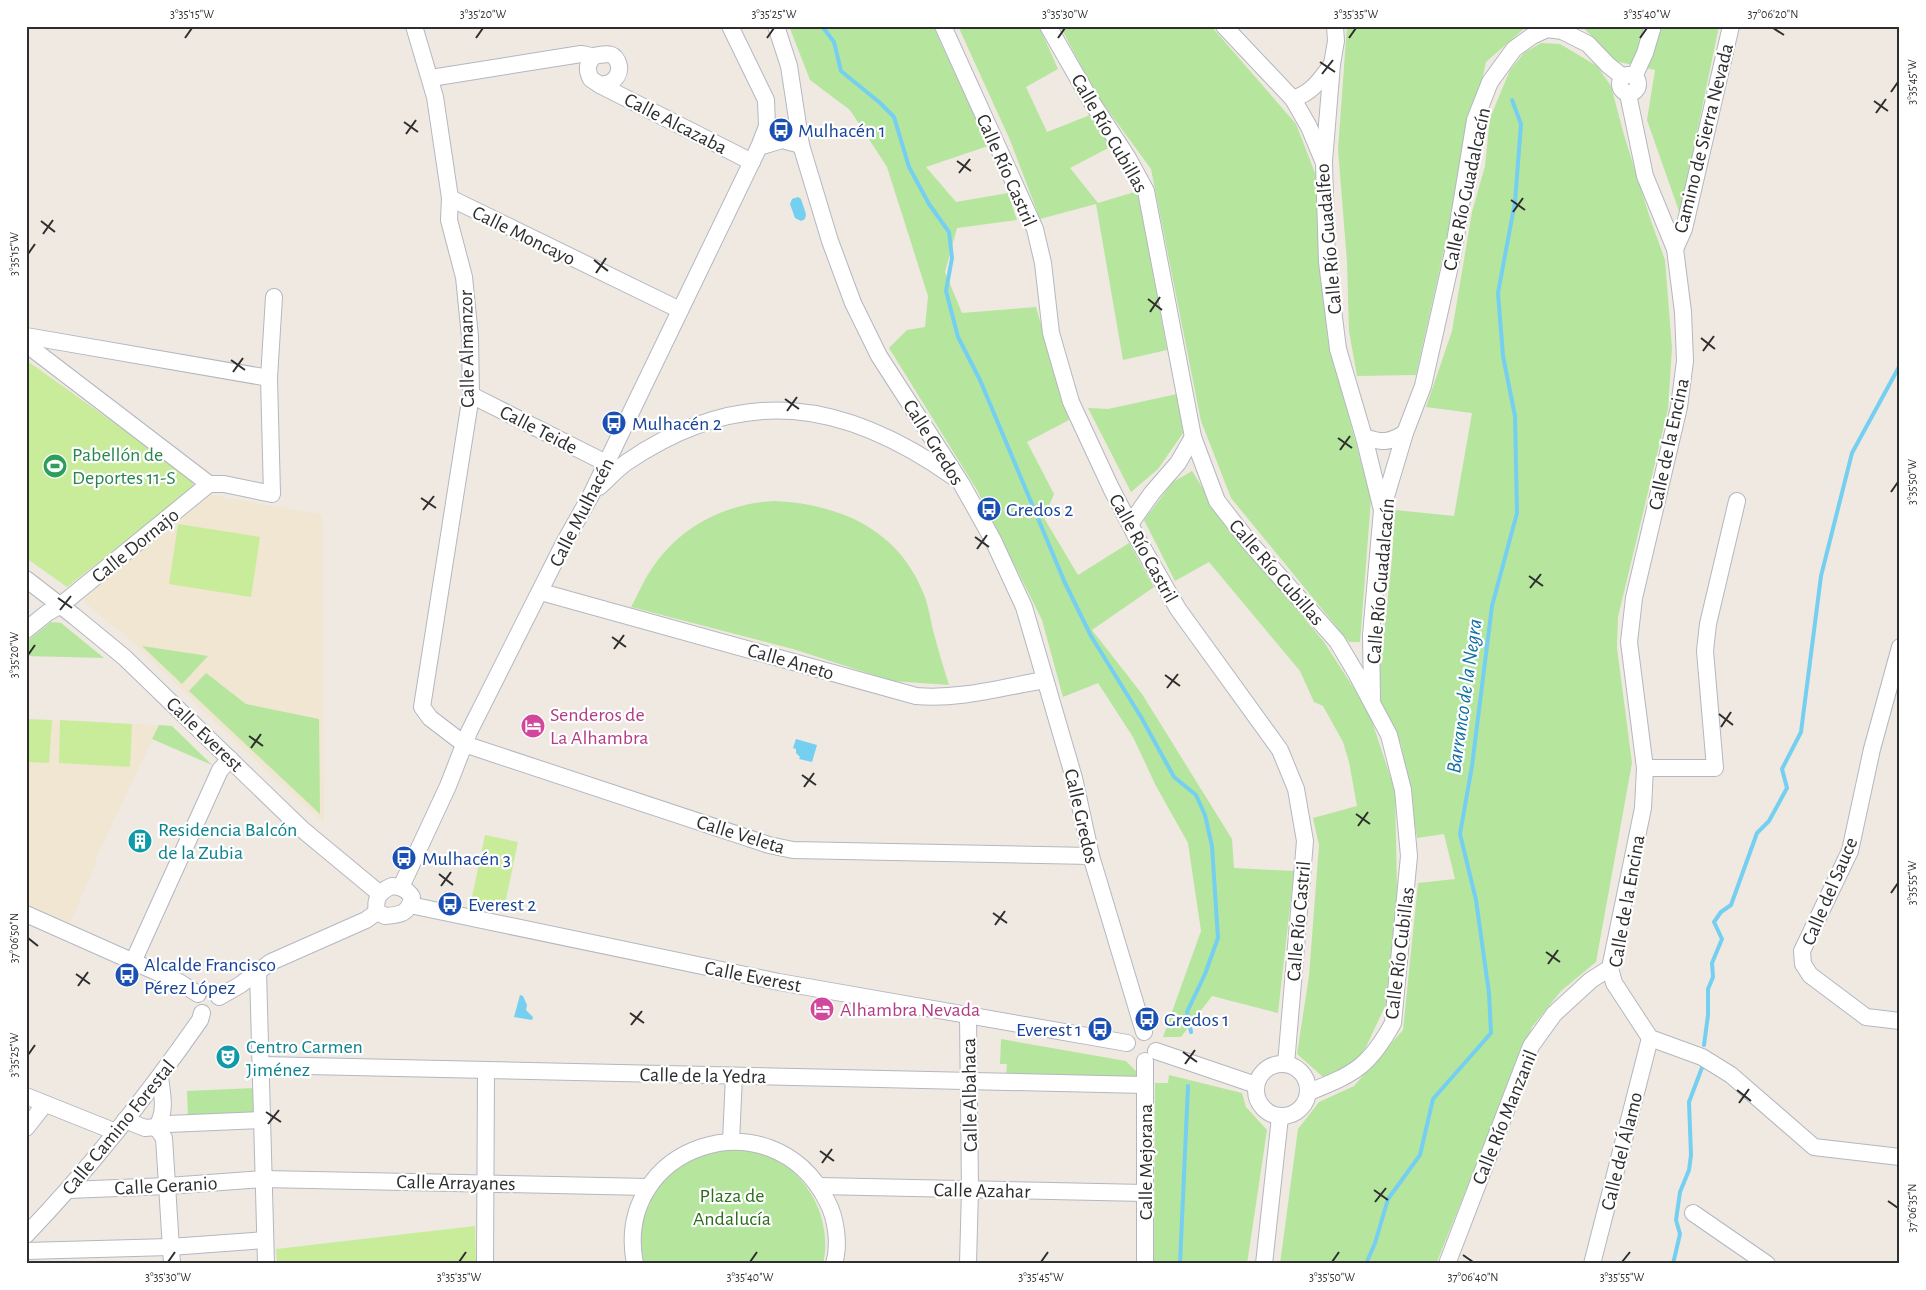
<svg xmlns="http://www.w3.org/2000/svg" width="1926" height="1290" viewBox="0 0 1926 1290" font-family="'Alegreya Sans',sans-serif">
<rect width="100%" height="100%" fill="#efe9e1"/>
<g fill="#f0e6d1">
<polygon points="211,495 322,515 324,823 273,777 127,637 84,602 86,594"/>
<polygon points="26,719 159,725 94,862 96,863 70,923 26,905"/>
</g>
<g fill="#b6e59e">
<polygon points="789,26 933,26 988,146 926,167 956,202 1008,193 1017,220 957,228 945,272 962,313 1036,307 1069,420 1027,442 1054,494 1044,518 1078,575 1129,543 1154,587 1092,630 1142,694 1232,839 1234,868 1294,871 1278,1013 1212,996 1181,1037 1163,1037 1201,931 1188,843 1156,786 1133,737 1098,683 1063,697 1042,620 977,490 889,348 907,330 925,327 928,296 887,167 850,110 810,80"/>
<polygon points="958,26 1039,26 1058,69 1026,87 1047,132 1090,115 1112,146 1070,168 1098,203 1138,191 1167,350 1123,360 1096,204 1040,219 1010,140"/>
<polygon points="1060,26 1211,26 1296,124 1317,178 1327,336 1371,499 1360,642 1349,642 1231,498 1201,421 1151,169 1096,94"/>
<polygon points="1347,26 1527,26 1486,62 1416,375 1357,376 1349,331 1347,262 1338,149"/>
<polygon points="1578,26 1719,26 1680,214 1647,120 1655,70 1615,61 1584,28"/>
<polygon points="1541,43 1560,44 1597,66 1611,86 1624,135 1650,218 1665,260 1672,348 1668,409 1618,617 1617,648 1632,763 1596,962 1561,991 1532,1027 1436,1264 1280,1264 1298,1129 1319,1102 1354,1086 1403,1030 1418,883 1455,879 1444,834 1417,838 1401,744 1382,707 1378,687 1392,559 1395,510 1454,516 1472,413 1426,407 1452,331 1472,212 1485,166 1490,118 1510,70 1524,53"/>
<polygon points="1177,394 1183,433 1158,469 1131,492 1088,408 1108,409"/>
<polygon points="1192,471 1222,519 1324,642 1369,712 1395,791 1397,888 1387,1002 1366,1047 1352,1067 1323,1077 1297,1054 1309,976 1319,845 1313,818 1357,806 1349,762 1343,742 1323,706 1314,702 1300,671 1209,562 1175,581 1144,520 1173,482"/>
<path d="M774,501C841,504 900,530 925,597C928,606 930,616 932,626C937,646 943,666 949,685L892,681L793,649L631,607C638,595 643,581 651,570C679,527 724,504 774,501Z"/>
<polygon points="51,622 61,623 104,658 26,656 26,642"/>
<polygon points="142,646 208,656 182,684"/>
<polygon points="206,673 246,704 319,719 320,814 189,691"/>
<polygon points="159,725 172,726 212,765 152,739"/>
<polygon points="1001,1039 1126,1061 1138,1073 1136,1078 1006,1076 1007,1064 1000,1064"/>
<polygon points="1169,1075 1242,1093 1246,1107 1267,1130 1247,1264 1200,1262 1199,1264 1154,1264 1155,1083 1168,1083"/>
<polygon points="254,1088 255,1115 188,1118 187,1091"/>
<path d="M721,1150C737,1150 752,1150 767,1156C809,1172 833,1221 823,1264H641L639,1228L659,1183L676,1167L697,1155Z"/>
</g>
<g fill="#c9ec9a">
<polygon points="26,360 194,480 193,488 67,587 26,558"/>
<polygon points="178,524 260,537 251,597 169,584"/>
<polygon points="26,719 52,720 49,763 26,762"/>
<polygon points="60,720 132,724 130,767 59,763"/>
<polygon points="485,835 518,842 504,909 471,902"/>
<polygon points="475,1226 476,1264 277,1264 276,1249"/>
</g>
<g fill="#75cff0">
<polygon points="798,197 801,199 806,214 805,219 801,221 795,218 790,204 792,199"/>
<polygon points="796,739 817,745 812,762 799,759 800,757 796,753 796,749 793,748"/>
<polygon points="520,995 523,996 527,1005 526,1010 533,1017 532,1020 514,1017"/>
</g>
<g fill="none" stroke-linecap="round" stroke-linejoin="round">
<g stroke="#75cff0" stroke-width="4">
<polyline points="822,26 834,42 841,71 879,102 894,117 909,167 929,204 949,232 952,258 946,291 958,337 980,380 1065,583 1091,636 1141,717 1174,777 1196,795 1205,815 1212,846 1218,938 1205,974 1187,1012 1191,1032"/>
<polyline points="1704,1045 1708,1015 1708,989 1713,977 1712,963 1722,939 1714,922 1721,912 1731,905 1757,833 1769,821 1787,788 1782,769 1801,732 1821,576 1852,453 1900,365"/>
<polyline points="1180,1264 1188,1086"/>
<polyline points="1366,1264 1375,1243 1388,1199 1420,1155 1433,1099 1491,1033 1489,993 1476,900 1460,834 1472,766 1492,606 1517,513 1515,416 1503,356 1498,293 1515,202 1521,124 1512,100"/>
<polyline points="1673,1264 1680,1234 1676,1220 1680,1192 1689,1170 1691,1155 1689,1102 1703,1065"/>
</g>
<defs>
<g id="minor">
<polyline points="414,26 435,97 450,198 449,220 464,277 470,337 471,395 422,707 430,718 464,744 769,845 793,850 1091,856"/>
<polyline points="776,26 789,66 801,145 830,241 853,303 879,356 961,483 993,540 1024,607 1074,778 1091,856 1144,1032"/>
<polyline points="943,26 1035,229 1043,263 1051,333 1071,402 1111,488 1137,538 1178,609 1280,750 1296,789 1305,841 1286,1064"/>
<path d="M1048,26L1091,101L1128,158L1146,191L1193,437L1217,501L1249,542L1337,641L1356,673L1389,735L1403,790L1409,856L1393,1023C1369,1067 1354,1074 1309,1092"/>
<polyline points="1224,26 1293,99 1309,127 1324,163 1327,262 1338,349 1364,437 1382,510"/>
<circle cx="1629" cy="84" r="9"/>
<polyline points="1634,77 1645,53 1653,26"/>
<path d="M431,78L581,54C584,54 589,56 593,56C603,55 615,49 619,66C620,73 616,79 610,83L600,85L591,79C586,70 587,63 594,56"/>
<polyline points="600,85 752,162"/>
<polyline points="1628,94 1645,176 1675,249 1683,312 1685,361 1679,407 1634,598 1629,642 1645,768 1643,808 1610,968 1614,983 1650,1038 1702,1057 1731,1075 1814,1147 1900,1157"/>
<path d="M1293,99C1313,92 1320,80 1332,64"/>
<polyline points="759,147 782,140 801,145"/>
<polyline points="1324,161 1332,64 1336,41 1335,26"/>
<polyline points="450,198 680,310"/>
<polyline points="1675,249 1684,229 1731,26"/>
<polyline points="26,336 269,378"/>
<polyline points="26,344 209,484 224,484 272,494 269,378 274,297"/>
<polyline points="471,395 606,463"/>
<path d="M1364,437C1382,443 1389,443 1405,433"/>
<path d="M599,487C608,479 617,469 627,462C743,383 845,400 955,478"/>
<polyline points="1130,524 1152,493 1178,463 1193,437"/>
<polyline points="26,579 74,616 124,657 303,830 379,893"/>
<path d="M541,592L916,696C959,700 1003,687 1045,680"/>
<polyline points="26,630 47,613 61,605 209,484"/>
<polyline points="1900,647 1872,749 1850,851 1802,951 1803,964 1810,975 1866,1017 1900,1021"/>
<polyline points="1372,698 1371,635 1382,510 1405,433 1423,386 1454,248 1475,120 1490,82 1514,49 1532,36 1547,29 1562,31 1588,44 1608,65 1623,77"/>
<polyline points="1645,768 1715,768 1705,651 1708,624 1737,501"/>
<path d="M392,886C401,887 407,889 412,897C409,914 400,915 385,916L377,912C374,898 380,891 392,886Z"/>
<polyline points="401,887 448,786 469,732 563,545 591,495 759,147 767,126 766,100 730,26"/>
<polyline points="410,905 779,982 1127,1043"/>
<polyline points="26,914 179,982 198,994"/>
<polyline points="133,962 220,770 230,759"/>
<polyline points="258,971 266,1264"/>
<polyline points="219,997 240,985 271,962 366,920 377,912"/>
<polyline points="968,1016 970,1189 968,1264"/>
<polyline points="1156,1051 1256,1085"/>
<circle cx="1282" cy="1090" r="26"/>
<polyline points="262,1065 1145,1085"/>
<polyline points="26,1096 116,1132"/>
<path d="M125,1120L145,1128L156,1127C167,1113 162,1093 160,1077"/>
<polyline points="161,1121 168,1124 262,1120"/>
<polyline points="156,1127 164,1138 172,1264"/>
<polyline points="26,1128 45,1104"/>
<polyline points="731,1141 734,1076"/>
<polyline points="819,1186 1145,1193"/>
<polyline points="68,1190 168,1186 264,1179 648,1187"/>
<polyline points="1693,1213 1767,1264"/>
<path d="M26,1235C90,1168 147,1096 200,1020L202,1013"/>
<polyline points="26,1251 170,1247 265,1240"/>
<polyline points="485,1264 486,1070"/>
<path d="M635,1264C612,1146 771,1092 827,1201C836,1218 840,1244 834,1264"/>
<polyline points="1145,1264 1145,1061"/>
<polyline points="1264,1264 1280,1117"/>
<polyline points="1447,1264 1531,1046 1554,1014 1591,980 1610,968"/>
<polyline points="1592,1264 1650,1038"/>
</g>
</defs>
<use href="#minor" stroke="#b4b7c1" stroke-width="18"/>
<use href="#minor" stroke="#fff" stroke-width="16"/>
</g>
<path fill="none" stroke="#2e2e2e" stroke-width="2" d="M1773,28L1784,35M185,38L192,28M476,38L483,28M767,38L774,28M1058,38L1065,28M1349,38L1356,28M1640,38L1647,28M1320,62L1335,72M1322,74L1333,60M1891,92L1898,82M1874,101L1888,111M1876,113L1886,99M404,122L418,132M406,134L416,120M957,161L971,171M959,173L970,159M1511,200L1525,210M1513,212L1523,198M41,221L55,232M43,234L53,220M28,254L35,244M594,260L608,271M596,273L606,258M1148,299L1162,310M1150,312L1160,297M1701,338L1715,349M1703,351L1714,336M231,360L245,370M233,372L243,358M785,399L799,409M787,411L797,397M1338,438L1352,448M1340,450L1350,436M1891,492L1898,482M421,498L436,508M423,510L434,496M975,537L989,547M977,549L987,535M1529,576L1543,586M1530,588L1541,574M58,598L72,608M60,610L71,596M612,637L626,647M614,649L624,635M28,655L35,645M1165,675L1180,686M1167,688L1178,674M1719,714L1733,725M1721,727L1731,712M249,736L263,746M251,748L261,734M802,775L816,785M804,787L814,773M1356,814L1370,824M1358,826L1368,812M439,874L453,885M441,886L451,872M1891,893L1898,883M993,913L1007,923M995,925L1005,911M28,938L38,946M1546,952L1560,962M1548,964L1558,950M76,974L90,984M78,986L88,972M630,1013L644,1023M631,1025L642,1011M1183,1052L1197,1062M28,1055L35,1045M1185,1064L1195,1050M1737,1090L1751,1101M1739,1103L1749,1089M266,1112L281,1122M268,1124L279,1110M820,1151L834,1161M822,1163L832,1149M1374,1190L1388,1200M1888,1201L1898,1208M1375,1202L1386,1188M1463,1255L1473,1262M168,1262L175,1252M459,1262L466,1252M750,1262L757,1252M1041,1262L1048,1252M1332,1262L1339,1252M1622,1262L1630,1252"/>
<defs>
<symbol id="bus-disc" viewBox="-11 -11 22 22"><circle r="9.5" fill="#1a4fb4" stroke="#fff"/><path d="M-5-6H5V4H4V6H2V4H-2V6H-4V4H-5ZM-3.5-4V0h7V-4ZM-3.5 1.2v1.5H-2V1.2ZM2 1.2v1.5H3.5V1.2Z" fill="#fff"/></symbol>
<symbol id="stadium-disc" viewBox="-11 -11 22 22"><circle r="9.5" fill="#2e9e5b" stroke="#fff"/><path d="M0-5a6.5 5 0 1 0 0 10a6.5 5 0 1 0 0-10ZM-3.5-1.8h7v3.6h-7Z" fill="#fff"/></symbol>
<symbol id="hotel-disc" viewBox="-11 -11 22 22"><circle r="9.5" fill="#d1479c" stroke="#fff"/><path d="M-6-4.5h1.5V1H6V5H4.5V3h-9V5H-6ZM-4 0a1.8 1.8 0 1 1 3.6 0ZM.5 0V-2.5h3Q6-2.5 6 0Z" fill="#fff"/></symbol>
<symbol id="building-disc" viewBox="-11 -11 22 22"><circle r="9.5" fill="#0f9aa8" stroke="#fff"/><path d="M-4-6H4V6H1V3H-1V6H-4ZM-2.5-4.3h1.7v1.8h-1.7ZM.8-4.3h1.7v1.8H.8ZM-2.5-1h1.7V.8h-1.7ZM.8-1h1.7V.8H.8Z" fill="#fff"/></symbol>
<symbol id="theatre-disc" viewBox="-11 -11 22 22"><circle r="9.5" fill="#0f9aa8" stroke="#fff"/><path d="M-5-5.5Q0-4 5-5.5V0Q5 5 0 6Q-5 5-5 0ZM-3.3-2.5H-1v1.5H-3.3ZM1-2.5H3.3v1.5H1ZM-2.8 1Q0 5.5 2.8 1Z" fill="#fff"/></symbol>
</defs>
<g fill-rule="evenodd">
<use href="#bus-disc" x="767" y="116" width="28" height="28"/>
<use href="#bus-disc" x="600" y="409" width="28" height="28"/>
<use href="#stadium-disc" x="41" y="452" width="28" height="28"/>
<use href="#bus-disc" x="975" y="495" width="28" height="28"/>
<use href="#hotel-disc" x="519" y="712" width="28" height="28"/>
<use href="#building-disc" x="126" y="827" width="28" height="28"/>
<use href="#bus-disc" x="390" y="844" width="28" height="28"/>
<use href="#bus-disc" x="436" y="890" width="28" height="28"/>
<use href="#bus-disc" x="113" y="961" width="28" height="28"/>
<use href="#hotel-disc" x="808" y="995" width="28" height="28"/>
<use href="#bus-disc" x="1133" y="1005" width="28" height="28"/>
<use href="#bus-disc" x="1086" y="1015" width="28" height="28"/>
<use href="#theatre-disc" x="214" y="1043" width="28" height="28"/>
</g>
<g text-anchor="middle" stroke-width="4.5" stroke-linejoin="round" paint-order="stroke">
<g font-size="20" fill="#2e2e2e" stroke="#fff">
<text transform="translate(676 123) rotate(27)" y="7">Calle Alcazaba</text>
<text transform="translate(1110 133) rotate(60)" y="7">Calle Río Cubillas</text>
<text transform="translate(1703 138) rotate(-76)" y="7">Camino de Sierra Nevada</text>
<text transform="translate(1007 170) rotate(66)" y="7">Calle Río Castril</text>
<text transform="translate(1466 189) rotate(-78)" y="7">Calle Río Guadalcacín</text>
<text transform="translate(524 235) rotate(26)" y="7">Calle Moncayo</text>
<text transform="translate(1328 239) rotate(-95)" y="7">Calle Río Guadalfeo</text>
<text transform="translate(466 349) rotate(-91)" y="7">Calle Almanzor</text>
<text transform="translate(539 429) rotate(27)" y="7">Calle Teide</text>
<text transform="translate(934 442) rotate(58)" y="7">Calle Gredos</text>
<text transform="translate(1668 444) rotate(-78)" y="7">Calle de la Encina</text>
<text transform="translate(581 512) rotate(-63)" y="7">Calle Mulhacén</text>
<text transform="translate(135 545) rotate(-39)" y="7">Calle Dornajo</text>
<text transform="translate(1144 548) rotate(61)" y="7">Calle Río Castril</text>
<text transform="translate(1277 572) rotate(49)" y="7">Calle Río Cubillas</text>
<text transform="translate(1380 581) rotate(-85)" y="7">Calle Río Guadalcacín</text>
<text transform="translate(791 661) rotate(16)" y="7">Calle Aneto</text>
<text transform="translate(205 734) rotate(44)" y="7">Calle Everest</text>
<text transform="translate(1082 816) rotate(77)" y="7">Calle Gredos</text>
<text transform="translate(741 834) rotate(17)" y="7">Calle Veleta</text>
<text transform="translate(1829 891) rotate(-67)" y="7">Calle del Sauce</text>
<text transform="translate(1626 901) rotate(-80)" y="7">Calle de la Encina</text>
<text transform="translate(1298 921) rotate(-85)" y="7">Calle Río Castril</text>
<text transform="translate(1399 953) rotate(-83)" y="7">Calle Río Cubillas</text>
<text transform="translate(753 976) rotate(11)" y="7">Calle Everest</text>
<text transform="translate(703 1075) rotate(1)" y="7">Calle de la Yedra</text>
<text transform="translate(969 1095) rotate(-91)" y="7">Calle Albahaca</text>
<text transform="translate(1504 1117) rotate(-68)" y="7">Calle Río Manzanil</text>
<text transform="translate(118 1127) rotate(-51)" y="7">Calle Camino Forestal</text>
<text transform="translate(1621 1151) rotate(-76)" y="7">Calle del Álamo</text>
<text transform="translate(1145 1162) rotate(-90)" y="7">Calle Mejorana</text>
<text transform="translate(456 1182) rotate(1)" y="7">Calle Arrayanes</text>
<text transform="translate(166 1185) rotate(-3)" y="7">Calle Geranio</text>
<text transform="translate(982 1190) rotate(1)" y="7">Calle Azahar</text>
</g>
<g font-size="20" fill="#164399" stroke="#fff" text-anchor="start">
<text x="798" y="137">Mulhacén 1</text>
<text x="632" y="430">Mulhacén 2</text>
<text x="1006" y="516">Gredos 2</text>
<text x="422" y="865">Mulhacén 3</text>
<text x="468" y="911">Everest 2</text>
<text x="144" y="971">Alcalde Francisco<tspan x="144" dy="23">Pérez López</tspan></text>
<text x="1164" y="1026">Gredos 1</text>
<text x="1082" y="1036" text-anchor="end">Everest 1</text>
</g>
<g font-size="20" fill="#27864d" stroke="#fff" text-anchor="start">
<text x="72" y="461">Pabellón de<tspan x="72" dy="23">Deportes 11-S</tspan></text>
</g>
<g font-size="20" fill="#b23c85" stroke="#fff" text-anchor="start">
<text x="550" y="721">Senderos de<tspan x="550" dy="23">La Alhambra</tspan></text>
<text x="840" y="1016">Alhambra Nevada</text>
</g>
<g font-size="20" fill="#0d838f" stroke="#fff" text-anchor="start">
<text x="158" y="836">Residencia Balcón<tspan x="158" dy="23">de la Zubia</tspan></text>
<text x="246" y="1053">Centro Carmen<tspan x="246" dy="23">Jiménez</tspan></text>
</g>
<g font-size="20" fill="#2c6e1b" stroke="#fff">
<text x="732" y="1202">Plaza de<tspan x="732" dy="23">Andalucía</tspan></text>
</g>
<g font-size="21" font-style="italic" fill="#0d6fa3" stroke="#fff">
<text transform="translate(1464 696) rotate(-82)" y="7">Barranco de la Negra</text>
</g>
</g>
<rect width="1926" height="1290" fill="none" stroke="#ffffff" stroke-width="55"/>
<rect x="28" y="28" width="1870" height="1234" fill="none" stroke="#2e2e2e" stroke-width="2"/>
<g font-size="12" text-anchor="middle" fill="#2e2e2e">
<text x="192" y="18">3°35'15"W</text>
<text x="483" y="18">3°35'20"W</text>
<text x="774" y="18">3°35'25"W</text>
<text x="1065" y="18">3°35'30"W</text>
<text x="1356" y="18">3°35'35"W</text>
<text x="1647" y="18">3°35'40"W</text>
<text x="1773" y="18">37°06'20"N</text>
<text transform="translate(1912 82) rotate(-90)" y="4">3°35'45"W</text>
<text transform="translate(14 254) rotate(-90)" y="4">3°35'15"W</text>
<text transform="translate(1912 482) rotate(-90)" y="4">3°35'50"W</text>
<text transform="translate(14 655) rotate(-90)" y="4">3°35'20"W</text>
<text transform="translate(1912 883) rotate(-90)" y="4">3°35'55"W</text>
<text transform="translate(14 938) rotate(-90)" y="4">37°06'50"N</text>
<text transform="translate(14 1055) rotate(-90)" y="4">3°35'25"W</text>
<text transform="translate(1912 1208) rotate(-90)" y="4">37°06'35"N</text>
<text x="168" y="1281">3°35'30"W</text>
<text x="459" y="1281">3°35'35"W</text>
<text x="750" y="1281">3°35'40"W</text>
<text x="1041" y="1281">3°35'45"W</text>
<text x="1332" y="1281">3°35'50"W</text>
<text x="1473" y="1281">37°06'40"N</text>
<text x="1622" y="1281">3°35'55"W</text>
</g>
</svg>
